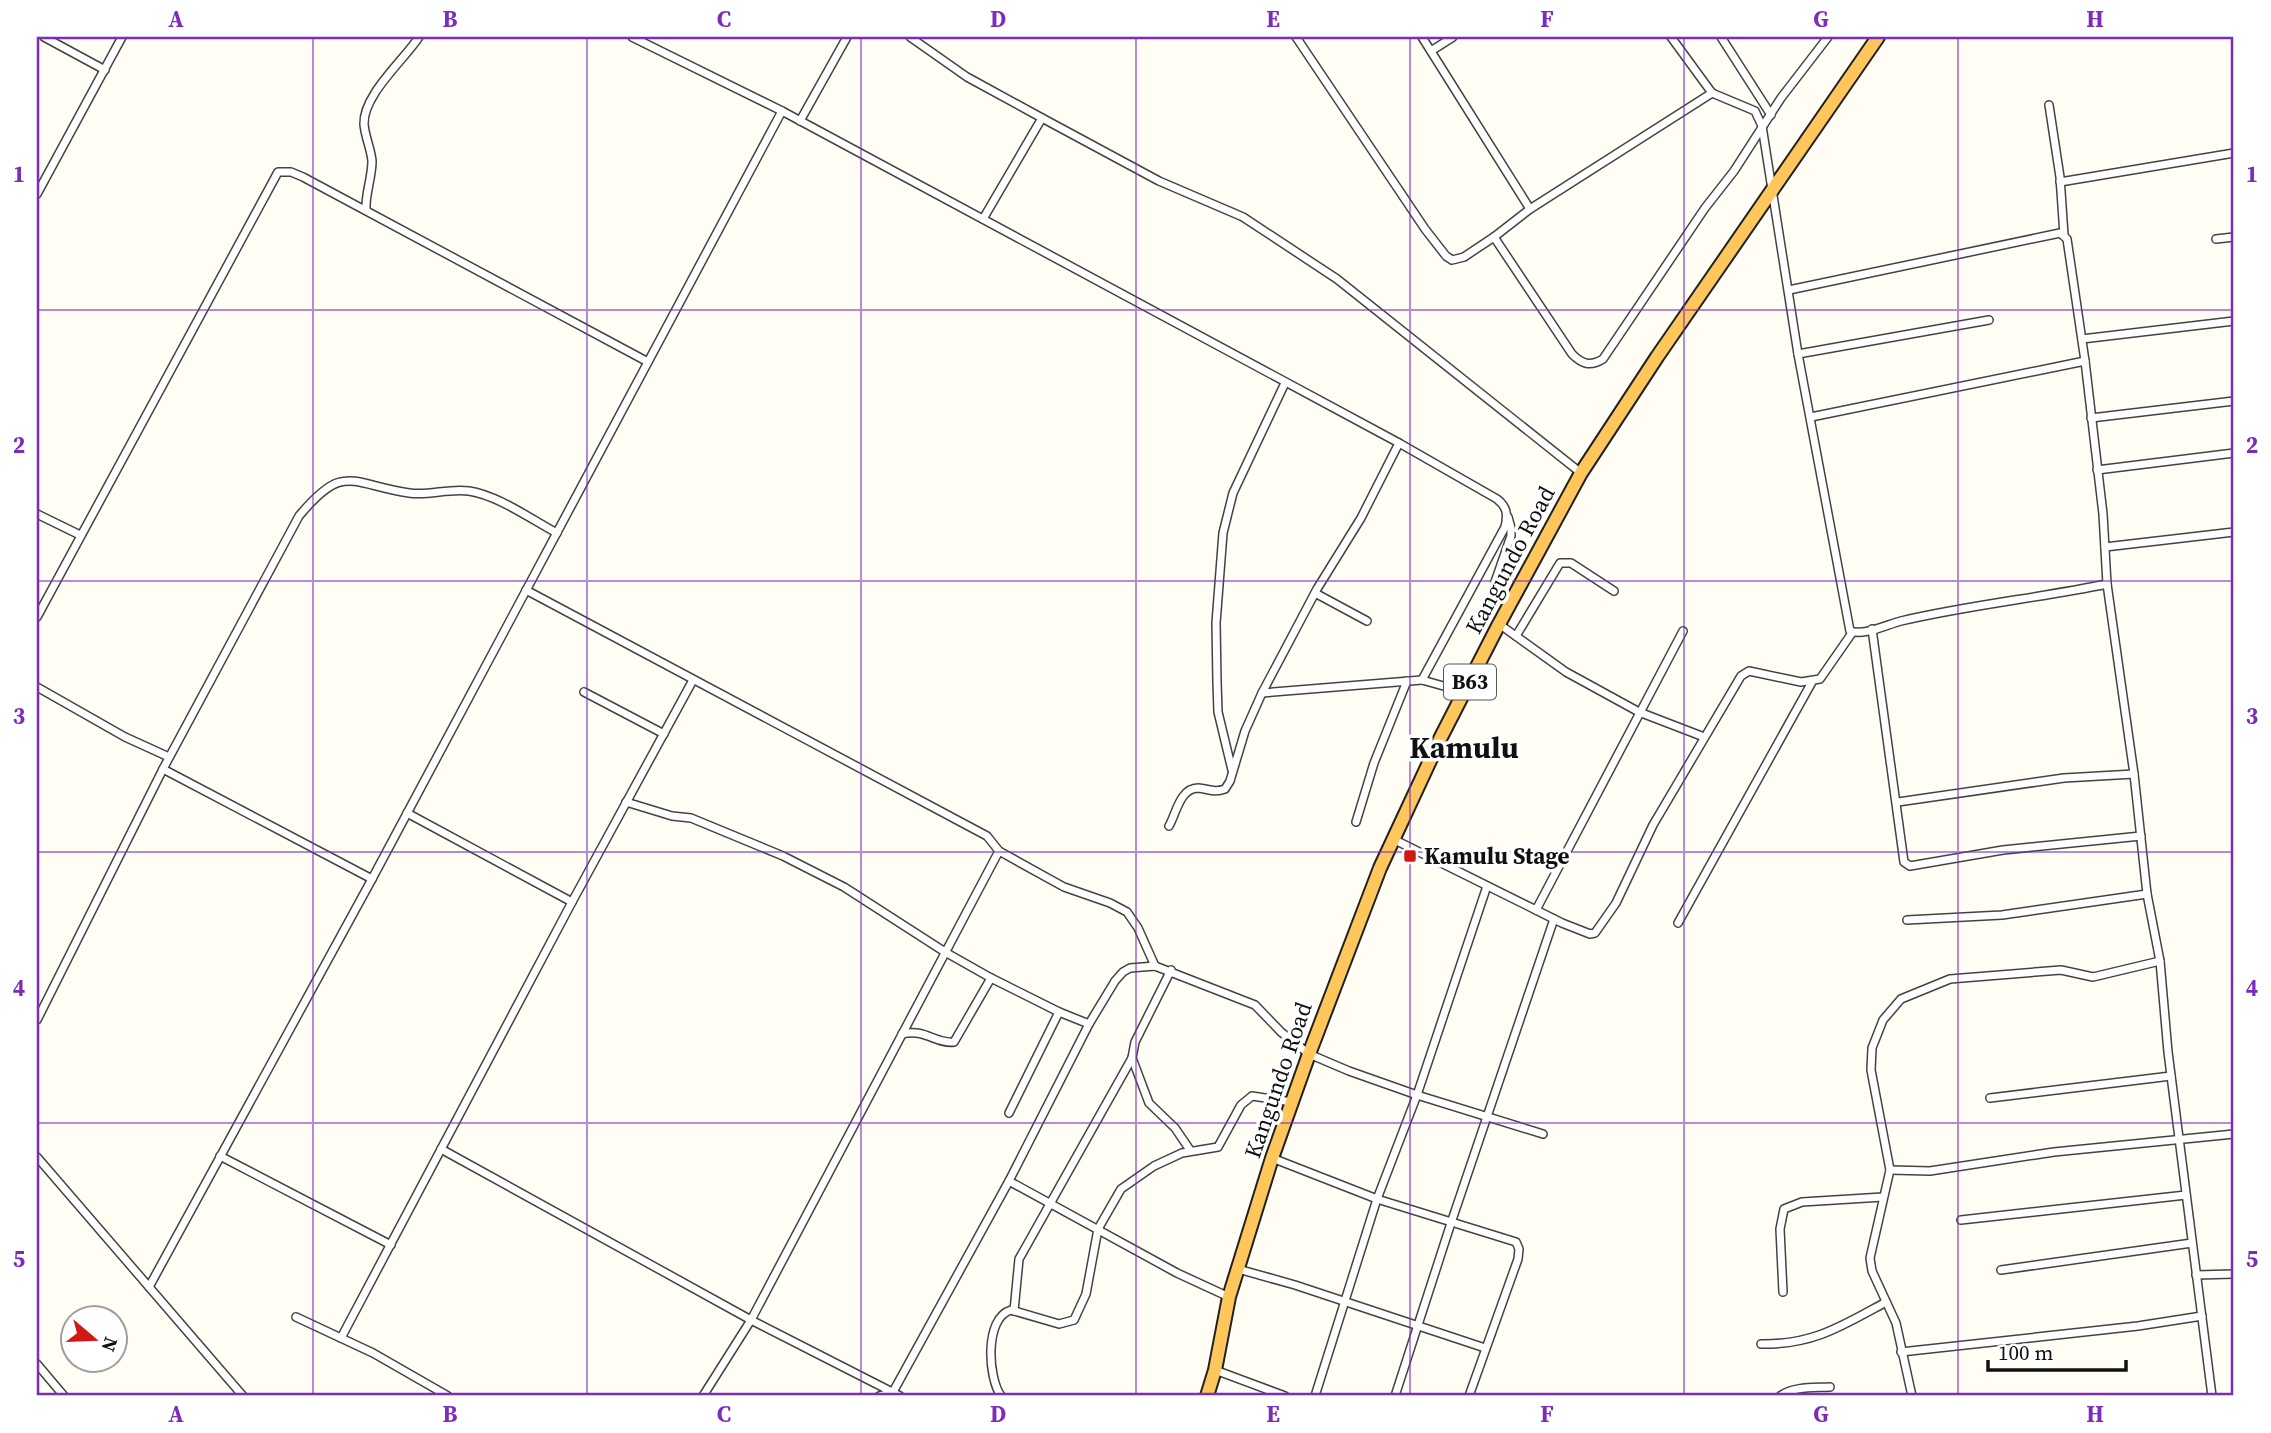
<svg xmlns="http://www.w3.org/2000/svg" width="2271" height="1433" viewBox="0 0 2271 1433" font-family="'Source Serif 4',serif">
<rect width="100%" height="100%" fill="#fffdf4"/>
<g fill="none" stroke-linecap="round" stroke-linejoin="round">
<defs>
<g id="minor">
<polyline points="44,37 105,70"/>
<path d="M632,37L782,111L1399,443L1497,499C1507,507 1508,514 1505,527L1422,680L1465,692"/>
<polyline points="910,37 967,77 1042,118 1159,181 1243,217 1337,279 1581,473"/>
<polyline points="1296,37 1425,229 1446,256 1452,260 1464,257 1494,237 1530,209 1712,93"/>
<polyline points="1422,37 1530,209"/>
<path d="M1671,37L1712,93L1755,111L1762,126L1798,354L1850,631C1864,636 1886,625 1901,621C1969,605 2039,598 2107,584"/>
<polyline points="1721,37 1771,115"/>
<polyline points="1431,51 1453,37"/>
<polyline points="2049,105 2060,177 2064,235"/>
<polyline points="800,121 847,37"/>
<polyline points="2060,182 2234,153"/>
<polyline points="37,194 122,37"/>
<path d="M366,210C365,194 372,178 372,161C371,149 365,137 364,124C363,95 404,60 419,37"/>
<polyline points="983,219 1042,118"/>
<path d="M1494,237L1572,354C1582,364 1590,367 1603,359L1705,208L1734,171L1781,98L1828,37"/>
<polyline points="2216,239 2234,237"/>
<polyline points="1789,290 2060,233 2067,239 2085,361 2103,514 2107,584 2134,774 2147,894 2160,961 2168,1052 2212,1396"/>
<polyline points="2082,339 2234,321"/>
<polyline points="1798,354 1989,320"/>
<polyline points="1811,417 2085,361"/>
<polyline points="2091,418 2234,401"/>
<polyline points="2097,470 2234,453"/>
<polyline points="37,514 80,535"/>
<polyline points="1508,517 1511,528 1511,536 1495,582 1499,596 1512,598"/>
<polyline points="2105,547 2234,532"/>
<polyline points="526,590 987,836 999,851 751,1320 703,1396"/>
<polyline points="1315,593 1367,621"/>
<polyline points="37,617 278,172 291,172 303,177 648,362"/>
<polyline points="1499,624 1566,672 1639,712 1704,737"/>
<polyline points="1872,629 1904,862 1910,866 2003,850 2141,836"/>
<polyline points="1516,636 1560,563 1571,563 1614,591"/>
<polyline points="37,687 125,737 169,757"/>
<polyline points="584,692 664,734"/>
<polyline points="1262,693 1422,680"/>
<polyline points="163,769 372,879"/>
<polyline points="1232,770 1218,712 1217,682 1216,623 1223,533 1233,493 1285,383"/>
<polyline points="626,802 672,816 691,818 783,856 844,887 945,952 991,978 1059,1012 1089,1024 1115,981 1123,972 1130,968 1155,966 1255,1005 1281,1032 1309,1054 1349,1071 1417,1095 1543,1134"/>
<polyline points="1898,802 2064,778 2134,774"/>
<polyline points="407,813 572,902"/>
<polyline points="1356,822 1374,763 1407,681"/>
<path d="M1169,826C1176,814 1180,788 1198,788C1209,789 1214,793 1225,789L1230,781L1245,731L1262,693L1317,589L1361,518L1399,443"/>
<polyline points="1393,839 1536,910 1683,631"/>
<polyline points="999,851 1064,887 1110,903 1127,912 1138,928 1155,966"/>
<polyline points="1536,910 1562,923 1590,934 1595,933 1616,903 1653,825 1741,676 1749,671 1801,682 1820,679 1852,633"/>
<polyline points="1907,920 2002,915 2147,894"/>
<polyline points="1678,923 1812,682"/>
<polyline points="1171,970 1135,1042 1132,1058 1149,1103 1175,1128 1190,1150"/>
<path d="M37,1020L163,769L299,516C344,462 350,484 409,493C429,496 449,488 469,491C497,495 531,519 557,533"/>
<path d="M902,1034C925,1028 935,1044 954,1042L991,978"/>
<polyline points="1990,1098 2171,1076"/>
<polyline points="1009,1113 1059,1012"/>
<polyline points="441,1149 751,1320 900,1396"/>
<polyline points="220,1156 391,1245"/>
<polyline points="37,1157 243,1396"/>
<polyline points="1272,1158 1377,1199 1516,1242 1519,1249 1518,1259 1469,1396"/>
<polyline points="1890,1170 1930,1171 2054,1152 2234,1134"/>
<polyline points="1009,1181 1177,1273 1229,1297"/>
<polyline points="1961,1220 2186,1195"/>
<polyline points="1238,1269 1295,1285 1485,1348"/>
<polyline points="2001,1270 2192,1243"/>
<polyline points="2196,1275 2234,1274"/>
<polyline points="149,1287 372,879 782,111"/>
<polyline points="1783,1292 1780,1229 1784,1209 1802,1202 1883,1197"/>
<polyline points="1014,1311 1019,1259 1132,1058"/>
<polyline points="296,1317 373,1353 448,1396"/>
<polyline points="341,1338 572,902 693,680"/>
<path d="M1761,1344C1813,1345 1842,1326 1886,1302"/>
<polyline points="1901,1352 2138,1326 2202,1316"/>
<polyline points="37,1364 64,1396"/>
<polyline points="1215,1370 1285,1396"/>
<polyline points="879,1396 893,1392 1009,1181 1089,1024"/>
<path d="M1001,1396C988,1378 984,1318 1011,1310L1059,1324L1074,1320L1086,1294L1098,1229L1121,1189L1154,1166L1182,1153L1218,1147L1241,1105L1252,1096L1292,1102"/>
<polyline points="1315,1396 1377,1199 1417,1095 1487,886"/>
<polyline points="1395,1396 1451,1223 1554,919"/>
<path d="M1780,1396C1794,1386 1814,1388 1830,1387"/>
<polyline points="1912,1396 1896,1323 1872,1271 1870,1258 1890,1170 1871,1070 1872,1048 1883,1020 1901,999 1950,979 2061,970 2093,977 2160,961"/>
</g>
<polyline id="trunk" points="1207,1396 1215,1370 1229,1297 1272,1158 1309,1054 1380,868 1441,737 1499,624 1581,473 1657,357 1878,37"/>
</defs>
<use href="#minor" stroke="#434343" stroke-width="10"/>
<use href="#trunk" stroke="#212121" stroke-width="16"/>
<use href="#minor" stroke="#fff" stroke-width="7"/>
<use href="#trunk" stroke="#ffc65b" stroke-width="12"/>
</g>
<path fill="none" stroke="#7b2cbf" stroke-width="2" stroke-opacity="0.55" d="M313,37V1396M587,37V1396M861,37V1396M1136,37V1396M1410,37V1396M1684,37V1396M1958,37V1396M37,310H2234M37,581H2234M37,852H2234M37,1123H2234"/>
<rect fill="#d21816" stroke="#fff" stroke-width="2.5" x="1403" y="849" width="14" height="14" rx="3.5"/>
<g text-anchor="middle" stroke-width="7" stroke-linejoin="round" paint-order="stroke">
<rect fill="#fff" stroke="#585858" stroke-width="2" x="1444" y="664.5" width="52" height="35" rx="5"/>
<g font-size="21" font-weight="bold" fill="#101010">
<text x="1470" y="689">B63</text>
</g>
<g font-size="23" fill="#101010" stroke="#fff">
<text transform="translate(1510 560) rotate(-62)" y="8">Kangundo Road</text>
<text transform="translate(1278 1080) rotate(-71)" y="8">Kangundo Road</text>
</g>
<g font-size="23" font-weight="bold" fill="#101010" stroke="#fff" text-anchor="start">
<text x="1424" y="864">Kamulu Stage</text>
</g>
<g font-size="30" font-weight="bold" fill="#101010" stroke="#fff">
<text x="1464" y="758">Kamulu</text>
</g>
</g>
<rect width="2271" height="1433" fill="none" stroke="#ffffff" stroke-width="77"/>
<g transform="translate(94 1339) rotate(109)"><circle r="33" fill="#ffffff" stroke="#9f9f9f" stroke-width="2"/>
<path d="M0-5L12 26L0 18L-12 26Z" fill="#d21816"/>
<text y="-10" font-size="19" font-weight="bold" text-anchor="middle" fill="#101010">N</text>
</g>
<path d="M1988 1360v10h138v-10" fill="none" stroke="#101010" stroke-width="3.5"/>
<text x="1998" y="1360" font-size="21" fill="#101010" stroke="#ffffff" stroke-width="5" paint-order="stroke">100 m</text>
<rect x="38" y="38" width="2194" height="1356" fill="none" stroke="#7b2cbf" stroke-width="2.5"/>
<g font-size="23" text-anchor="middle" font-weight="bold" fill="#7b2cbf">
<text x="176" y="27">A</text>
<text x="450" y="27">B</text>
<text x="724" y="27">C</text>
<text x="998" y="27">D</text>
<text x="1273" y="27">E</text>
<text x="1547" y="27">F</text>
<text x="1821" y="27">G</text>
<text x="2095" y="27">H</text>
<text x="19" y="182">1</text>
<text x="2252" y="182">1</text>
<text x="19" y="453">2</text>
<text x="2252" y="453">2</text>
<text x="19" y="724">3</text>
<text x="2252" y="724">3</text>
<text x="19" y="996">4</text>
<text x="2252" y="996">4</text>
<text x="19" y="1267">5</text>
<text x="2252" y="1267">5</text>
<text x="176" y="1422">A</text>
<text x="450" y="1422">B</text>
<text x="724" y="1422">C</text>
<text x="998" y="1422">D</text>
<text x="1273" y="1422">E</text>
<text x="1547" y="1422">F</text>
<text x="1821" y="1422">G</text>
<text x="2095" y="1422">H</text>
</g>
</svg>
